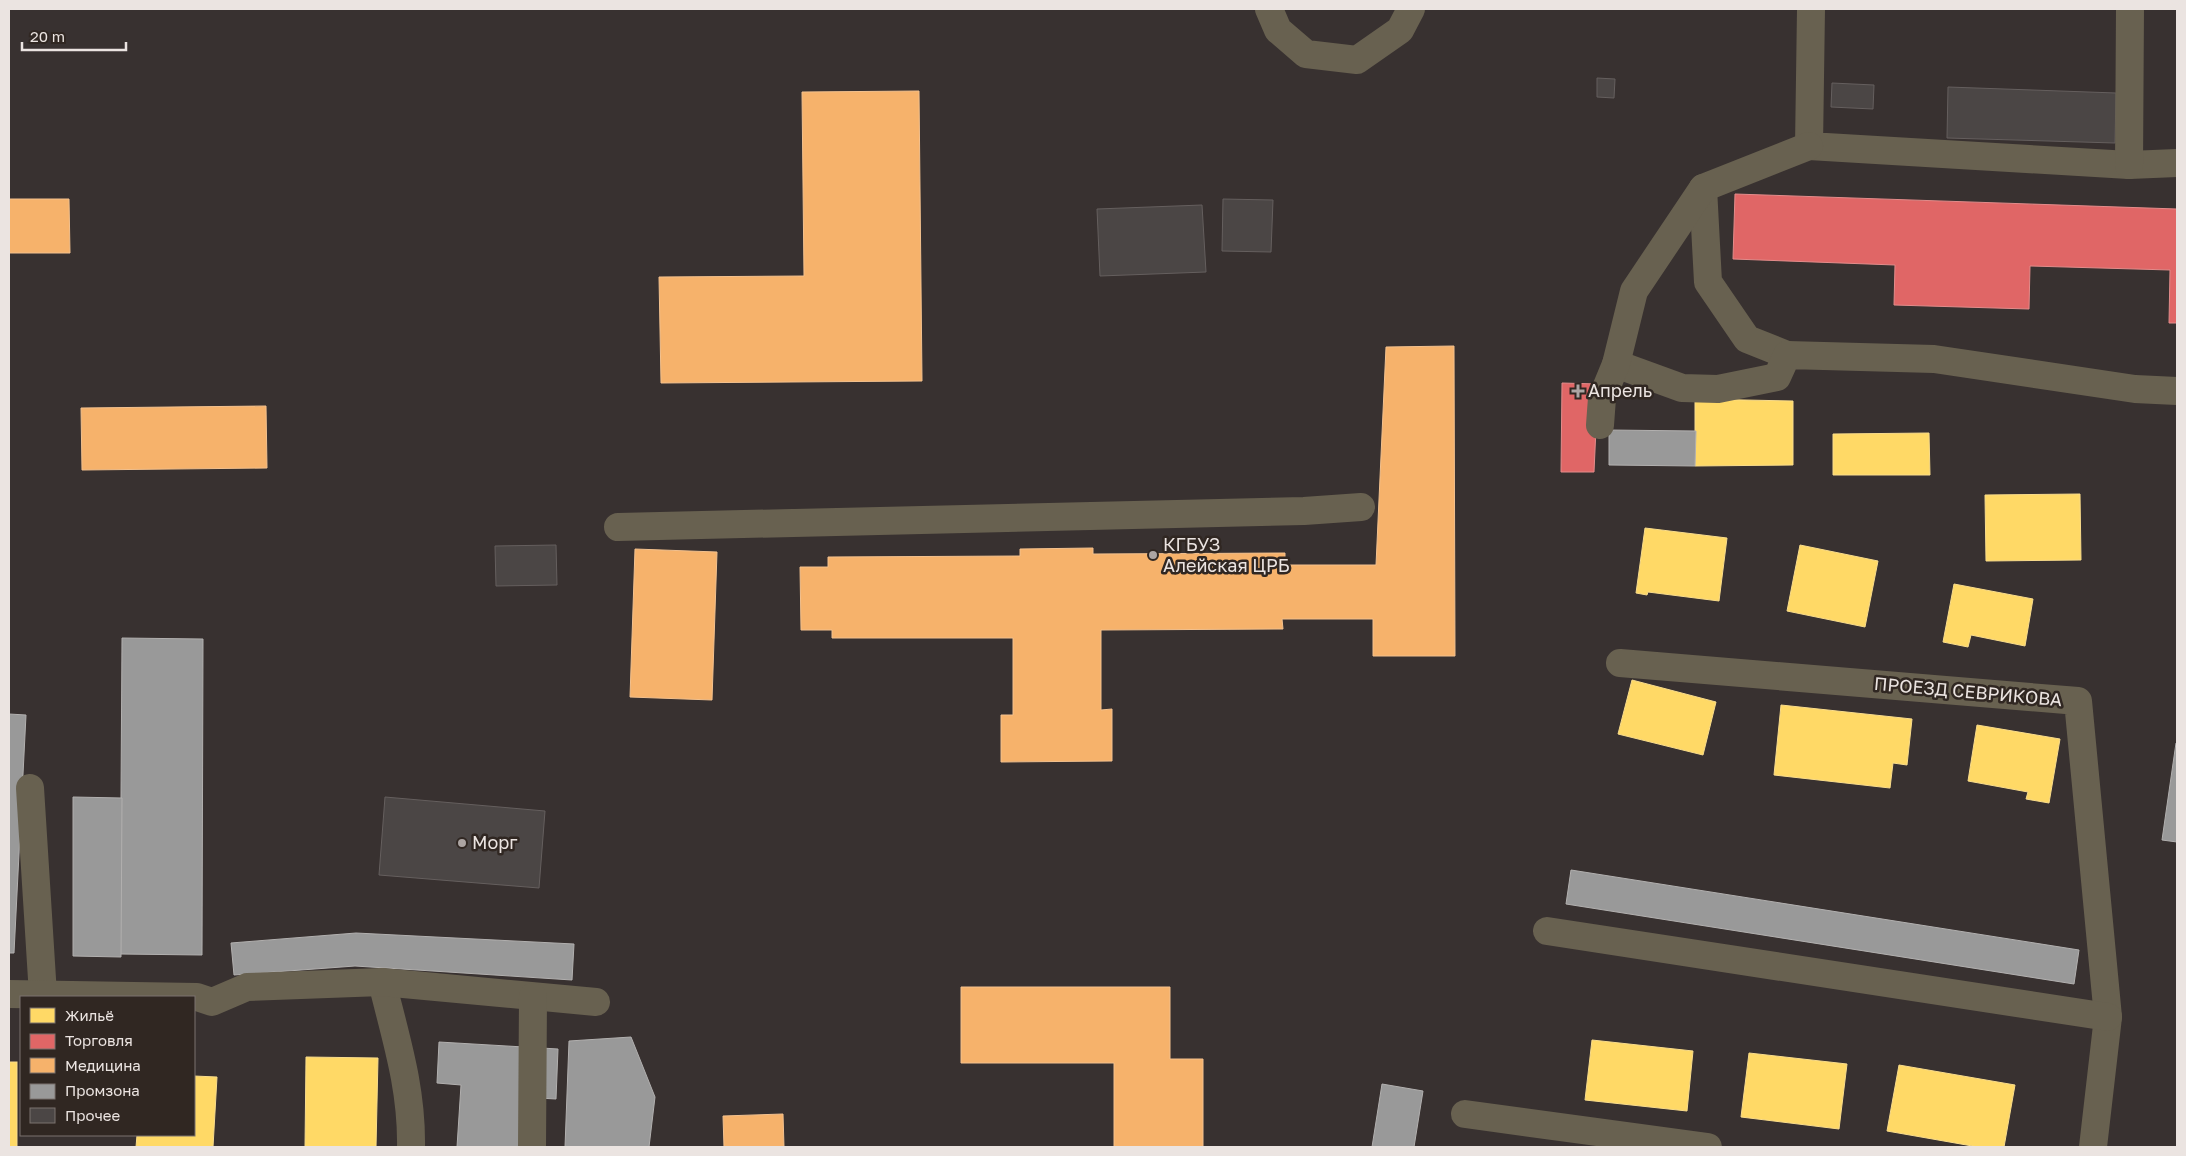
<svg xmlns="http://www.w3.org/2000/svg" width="2186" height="1156" viewBox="0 0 2186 1156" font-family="'Golos Text',sans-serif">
<rect width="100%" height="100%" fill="#383130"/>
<g fill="#ffd966" stroke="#f9dc8b">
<polygon points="1695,399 1793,401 1793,465 1695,466"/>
<polygon points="1929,433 1930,475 1833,475 1833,434"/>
<polygon points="2080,494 2081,560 1986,561 1985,495"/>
<polygon points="1645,528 1727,538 1719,601 1648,592 1647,595 1636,593"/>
<polygon points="1800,545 1878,561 1865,627 1787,611"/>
<polygon points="1954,584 2033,599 2025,646 1971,635 1968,647 1943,642"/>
<polygon points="1632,680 1716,702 1703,755 1618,734"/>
<polygon points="1781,705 1912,719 1907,765 1893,763 1890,788 1774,775"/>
<polygon points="1977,725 2060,739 2049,803 2026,799 2028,792 1968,781"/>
<polygon points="1592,1040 1693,1051 1687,1111 1585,1100"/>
<polygon points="1749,1053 1847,1064 1839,1129 1741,1117"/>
<polygon points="306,1057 378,1058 376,1147 305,1147"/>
<rect x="9" y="1062" width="8" height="85"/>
<polygon points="1899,1065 2015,1085 2004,1147 1978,1147 1887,1131"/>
<polygon points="194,1076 217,1077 213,1147 136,1147 137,1135 194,1135"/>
</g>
<g fill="#e06666" stroke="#e38c8b">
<polygon points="1735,194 2177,209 2177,323 2169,323 2170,270 2030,266 2029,309 1894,305 1895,265 1733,259"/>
<polygon points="1562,383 1598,384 1594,472 1561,472"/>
</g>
<g fill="#f6b26b" stroke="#f3c18e">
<polygon points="919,91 922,381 661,383 659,277 804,276 802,92"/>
<polygon points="9,199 69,199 70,253 9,253"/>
<polygon points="1454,346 1455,656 1373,656 1373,619 1282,619 1283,629 1101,630 1101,710 1112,709 1112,761 1001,762 1001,715 1013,715 1013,638 832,638 832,630 801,630 800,567 828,567 828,557 1020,556 1020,549 1093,548 1093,554 1285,553 1285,565 1376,565 1386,347"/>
<polygon points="266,406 267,468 82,470 81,408"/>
<polygon points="635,549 717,552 712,700 630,697"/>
<polygon points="961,987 1170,987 1170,1059 1203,1059 1203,1147 1114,1147 1114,1063 961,1063"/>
<polygon points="783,1114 784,1147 724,1147 723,1116"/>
</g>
<g fill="#999" stroke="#b2b0af">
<polygon points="1609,430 1696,431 1695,466 1609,465"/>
<polygon points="122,638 203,639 202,955 120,954"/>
<polygon points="9,714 26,715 14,953 9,953"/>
<polygon points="2176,743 2177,744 2177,842 2162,840"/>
<polygon points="73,797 122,798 121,957 73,956"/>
<polygon points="1571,870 2079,950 2074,984 1566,904"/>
<polygon points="356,933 574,944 572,980 355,966 234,975 231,943"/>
<polygon points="631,1037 655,1097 649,1147 565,1147 569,1041"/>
<polygon points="439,1042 558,1049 556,1099 538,1098 535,1147 457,1147 461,1085 437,1083"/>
<polygon points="1382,1084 1423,1091 1414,1147 1372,1147"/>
</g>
<g fill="#4b4645" stroke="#655f5e">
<polygon points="1597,78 1615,79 1614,98 1597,97"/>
<polygon points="1832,83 1874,85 1873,109 1831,107"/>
<polygon points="1948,87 2116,93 2115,143 1947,138"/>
<polygon points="1223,199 1273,200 1271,252 1222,251"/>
<polygon points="1202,205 1206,272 1100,276 1097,209"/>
<polygon points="556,545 557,585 496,586 495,546"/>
<polygon points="385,797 545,811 539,888 379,875"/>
</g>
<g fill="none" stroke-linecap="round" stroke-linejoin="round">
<g stroke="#686150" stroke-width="28">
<polyline points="1269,9 1278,30 1306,54 1357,60 1400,30 1411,9"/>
<polyline points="1811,9 1809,146 2129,165 2177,163"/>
<polyline points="2129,165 2130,9"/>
<polyline points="1703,188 1708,282 1747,339 1787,355"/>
<polyline points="1616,364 1682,388 1718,389 1777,377 1787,355 1934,359 2135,389 2177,391"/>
<polyline points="1600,425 1602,398 1616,364 1634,291 1703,188 1809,146"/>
<polyline points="618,527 1304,511 1361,507"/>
<polyline points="1620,663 2078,701 2108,1017 2093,1147"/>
<polyline points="30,788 43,995"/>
<polyline points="1547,931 2108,1017"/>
<path d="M382,982C396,1039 412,1088 411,1147"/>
<polyline points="9,994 197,997 212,1002 247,987 382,982 596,1002"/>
<polyline points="1465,1114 1708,1147"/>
<polyline points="532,1147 533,997"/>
</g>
</g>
<g fill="#aca5a3" stroke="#302722" stroke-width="2">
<path d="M1575.5 383.5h5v5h5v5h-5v5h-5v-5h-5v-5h5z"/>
<circle cx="1153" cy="555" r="5"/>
<circle cx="462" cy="843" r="5"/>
</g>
<g text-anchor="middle" stroke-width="5" stroke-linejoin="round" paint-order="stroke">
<g font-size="18" fill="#ebe4e1" stroke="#302722" text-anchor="start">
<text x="1588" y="397">Апрель</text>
<text x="1163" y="551">КГБУЗ<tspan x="1163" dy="21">Алейская ЦРБ</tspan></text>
<text x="472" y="849">Морг</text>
</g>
<g font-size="18" fill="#ebe4e1" stroke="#302722">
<text transform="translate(1968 692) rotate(5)" y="6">ПРОЕЗД СЕВРИКОВА</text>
</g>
</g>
<rect width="2186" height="1156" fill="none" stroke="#ebe4e1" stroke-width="20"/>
<rect x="20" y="996" width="175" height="140" fill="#302722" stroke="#7b736e"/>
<rect x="30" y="1008" width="25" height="15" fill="#ffd966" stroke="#7b736e"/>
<text x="65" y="1021" font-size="15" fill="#ebe4e1">Жильё</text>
<rect x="30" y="1034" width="25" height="15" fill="#e06666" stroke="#7b736e"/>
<text x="65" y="1046" font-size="15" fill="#ebe4e1">Торговля</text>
<rect x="30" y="1058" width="25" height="15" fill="#f6b26b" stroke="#7b736e"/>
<text x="65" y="1071" font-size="15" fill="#ebe4e1">Медицина</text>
<rect x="30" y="1084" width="25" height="15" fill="#999999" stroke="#7b736e"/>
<text x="65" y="1096" font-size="15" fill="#ebe4e1">Промзона</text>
<rect x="30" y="1108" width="25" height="15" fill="#4b4645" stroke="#7b736e"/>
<text x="65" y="1121" font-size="15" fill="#ebe4e1">Прочее</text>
<path d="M22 42v8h104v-8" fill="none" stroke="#ebe4e1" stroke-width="2.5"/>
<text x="30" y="42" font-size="15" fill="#ebe4e1" stroke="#302722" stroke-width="4" paint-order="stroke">20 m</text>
</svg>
